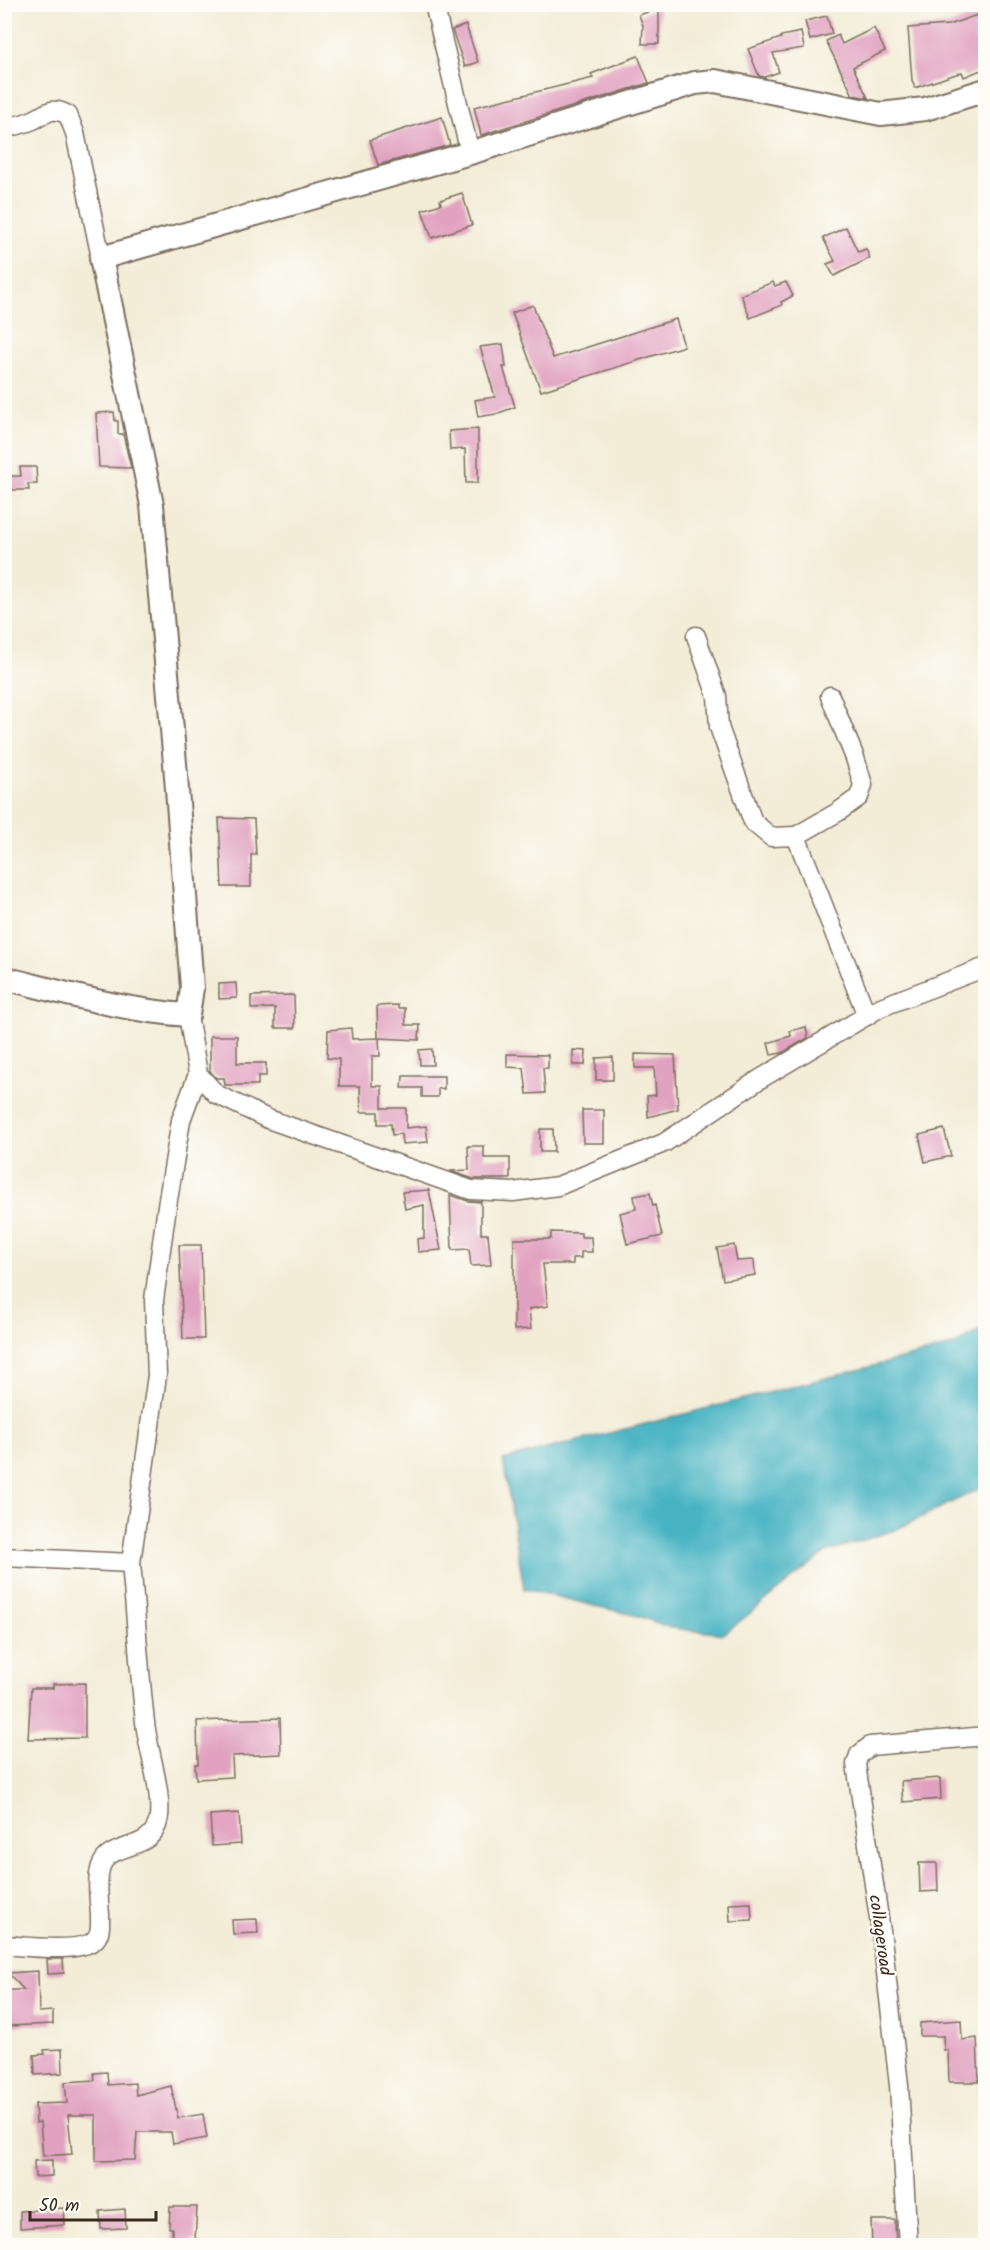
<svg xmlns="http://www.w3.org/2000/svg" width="990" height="2250" viewBox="0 0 990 2250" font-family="Kalam,sans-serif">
<rect width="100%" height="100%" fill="#fdfcf7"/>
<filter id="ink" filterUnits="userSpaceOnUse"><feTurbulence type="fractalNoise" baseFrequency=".0167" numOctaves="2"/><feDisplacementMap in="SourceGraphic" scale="12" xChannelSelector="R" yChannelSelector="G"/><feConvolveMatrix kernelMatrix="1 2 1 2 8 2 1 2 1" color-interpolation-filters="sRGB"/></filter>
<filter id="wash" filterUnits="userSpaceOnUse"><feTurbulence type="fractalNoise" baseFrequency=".008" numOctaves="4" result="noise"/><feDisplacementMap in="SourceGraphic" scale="24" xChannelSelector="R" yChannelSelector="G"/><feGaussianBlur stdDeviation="1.35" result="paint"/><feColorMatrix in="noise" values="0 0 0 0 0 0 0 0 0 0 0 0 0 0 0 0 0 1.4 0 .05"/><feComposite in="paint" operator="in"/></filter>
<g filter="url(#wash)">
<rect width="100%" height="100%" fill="#f3ecd7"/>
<polygon fill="#46b3c3" stroke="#406e70" stroke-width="1.5" points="985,1327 985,1486 895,1530 826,1552 724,1634 671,1628 638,1616 524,1589 503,1460 956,1345"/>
<g id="blocks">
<g fill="#e1a1c0">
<polygon points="659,8 659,44 642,44 643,26 639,15"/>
<polygon points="986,12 986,68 964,77 962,72 915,88 912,80 908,28 948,25"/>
<polygon points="827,16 832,34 810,40 805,21"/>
<polygon points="466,25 478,62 465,67 452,30"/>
<polygon points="874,28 885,51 853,67 868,98 853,95 826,41 838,35 842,44"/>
<polygon points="801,32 804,48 773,53 779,72 765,77 759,76 748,49 781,38 781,36"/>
<polygon points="638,56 649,83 481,135 474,107 593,78 591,74"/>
<polygon points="442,117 450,145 378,165 370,140"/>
<polygon points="462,193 472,225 432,238 422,210 441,204 440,200"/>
<polygon points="846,227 858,252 866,249 870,258 834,276 827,264 835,261 823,238"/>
<polygon points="773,282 775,286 786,282 793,296 781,302 782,305 750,318 741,295"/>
<polygon points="533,305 553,358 676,319 684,346 541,391 512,313"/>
<polygon points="503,344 506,367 503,367 515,407 496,414 478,417 475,400 495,397 480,347"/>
<polygon points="114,412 115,421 118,421 118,434 123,434 131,468 99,467 96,413"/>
<polygon points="478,429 478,483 466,483 465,449 450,450 449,431"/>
<polygon points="20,467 36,467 37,484 28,484 29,490 4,490 4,476 21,476"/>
<polygon points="219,818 254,819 256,855 251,855 251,887 222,887"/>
<polygon points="236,983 237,998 219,999 219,984"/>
<polygon points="292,995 294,996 295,1028 275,1028 275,1008 251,1009 251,996"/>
<polygon points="398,1005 398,1008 405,1008 406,1025 420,1025 419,1040 379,1038 380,1056 372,1056 372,1086 382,1086 382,1108 406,1108 406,1128 426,1126 428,1142 402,1144 401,1134 392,1135 391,1124 378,1124 378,1112 361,1112 360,1086 339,1086 339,1059 327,1058 328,1030 351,1028 352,1039 378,1038 377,1006"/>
<polygon points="806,1027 808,1038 782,1053 771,1055 768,1043 791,1036 790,1031"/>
<polygon points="210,1036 237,1036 237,1063 266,1063 266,1076 258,1076 258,1085 225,1085 224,1078 216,1078 210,1071"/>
<polygon points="432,1049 433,1065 420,1065 419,1050"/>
<polygon points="573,1050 586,1051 585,1065 573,1065"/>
<polygon points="507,1054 548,1055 548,1068 543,1068 545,1093 527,1094 524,1068 507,1067"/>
<polygon points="635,1054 675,1055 678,1109 648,1117 647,1096 656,1095 654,1068 635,1068"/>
<polygon points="613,1057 613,1080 596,1080 596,1058"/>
<polygon points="403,1076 444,1076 444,1089 438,1088 438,1097 422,1097 422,1088 402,1088"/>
<polygon points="582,1110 604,1110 604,1143 583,1143"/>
<polygon points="540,1129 553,1129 554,1152 540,1152"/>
<polygon points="944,1129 951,1156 925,1162 919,1135"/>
<polygon points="468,1146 484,1146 484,1158 510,1158 510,1179 473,1179 450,1171 469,1170"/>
<polygon points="429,1190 441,1250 418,1252 417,1239 424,1238 424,1205 405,1209 402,1192"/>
<polygon points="650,1193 653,1206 655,1205 662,1236 627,1244 620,1213 636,1209 634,1196"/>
<polygon points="450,1195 468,1201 481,1202 481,1234 488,1234 491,1265 471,1266 469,1249 452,1250"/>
<polygon points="551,1232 581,1233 581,1237 591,1237 592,1252 581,1252 581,1258 573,1258 573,1264 543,1264 548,1306 529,1309 531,1329 514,1330 514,1239 551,1239"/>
<polygon points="179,1245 201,1245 204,1339 183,1339"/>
<polygon points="734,1245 737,1261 754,1260 755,1275 723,1280 717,1248"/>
<polygon points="85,1683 85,1738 28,1739 31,1688 53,1688 53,1684"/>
<polygon points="280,1718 281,1754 232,1756 233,1777 196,1779 195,1764 198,1764 197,1721"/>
<polygon points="940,1778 941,1799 903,1802 901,1781"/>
<polygon points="239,1813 241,1844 212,1846 210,1815"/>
<polygon points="919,1863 937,1863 938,1891 920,1892"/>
<polygon points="751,1903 752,1920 730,1921 729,1904"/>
<polygon points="257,1919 258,1933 233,1934 232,1920"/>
<polygon points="47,1959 63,1959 64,1973 48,1974"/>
<polygon points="38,1971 39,2012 53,2011 53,2024 8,2026 9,2014 4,2014 4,1990 24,1990 8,1973"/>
<polygon points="961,2020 962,2040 977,2038 979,2082 949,2082 948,2050 944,2050 943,2036 920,2036 920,2023"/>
<polygon points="62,2049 63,2073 35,2075 34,2055 45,2054 44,2050"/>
<polygon points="107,2072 108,2085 135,2083 136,2095 171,2086 178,2118 203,2114 207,2138 173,2144 171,2132 137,2132 135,2160 96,2161 96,2115 68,2115 72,2154 43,2156 40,2122 36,2123 35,2104 67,2103 65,2082 95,2080 94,2073"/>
<polygon points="52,2160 52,2176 35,2177 34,2161"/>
<polygon points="170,2207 197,2207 195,2241 172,2242 172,2228 169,2228"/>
<polygon points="64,2208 65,2225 20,2228 20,2211"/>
<polygon points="125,2209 126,2228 101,2229 100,2211"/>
<polygon points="871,2220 895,2220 896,2246 872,2246"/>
</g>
</g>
</g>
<g filter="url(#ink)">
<use href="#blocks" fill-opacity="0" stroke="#7b6e5f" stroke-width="1.5"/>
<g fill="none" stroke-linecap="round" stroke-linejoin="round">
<defs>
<g id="minor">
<polyline points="434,4 470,153"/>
<path d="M4,129C14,126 24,124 33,120C48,113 51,106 68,115L75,133L101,258"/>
<polyline points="696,636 717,696 719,727 753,822 771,837 796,836"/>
<polyline points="830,696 855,758 863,785 859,797 838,812 796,836 867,1016"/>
<polyline points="188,1015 198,1074 216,1094 268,1119 471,1190 513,1192 558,1186 664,1143 760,1079 881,1007 986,967"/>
<polyline points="4,1557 131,1563 157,1375 154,1300 167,1206 181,1120 198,1074"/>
<path d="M4,1945C24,1946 86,1955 97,1937C101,1931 100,1923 100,1915C99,1900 96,1880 101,1866C110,1842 147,1852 157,1825C166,1802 147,1747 145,1722C139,1669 136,1616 131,1563"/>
<polyline points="908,2246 899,2085 882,1938 856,1764 859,1755 870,1746 986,1736"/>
</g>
<path id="major" d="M4,978C65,993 125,1011 188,1015L192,988L175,763L152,505L101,258L470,153L695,83L715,81L881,114L925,109L986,90"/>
</defs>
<use href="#minor" stroke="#7b6e5f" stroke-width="21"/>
<use href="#major" stroke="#7b6e5f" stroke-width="26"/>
<use href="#minor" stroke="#fff" stroke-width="18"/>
<use href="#major" stroke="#fff" stroke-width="22"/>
</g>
</g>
<g text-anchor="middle" stroke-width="5" stroke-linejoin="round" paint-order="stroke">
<g font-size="18" fill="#3b2a1e" stroke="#fdfcf7">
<text transform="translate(881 1935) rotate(82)" y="6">collageroad</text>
</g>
</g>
<rect width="990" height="2250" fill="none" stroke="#fdfcf7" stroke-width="24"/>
<path d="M30 2211v9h126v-9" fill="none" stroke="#3b2a1e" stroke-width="3"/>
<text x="39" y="2211" font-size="18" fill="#3b2a1e" stroke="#fdfcf7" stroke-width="4.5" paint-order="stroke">50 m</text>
</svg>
